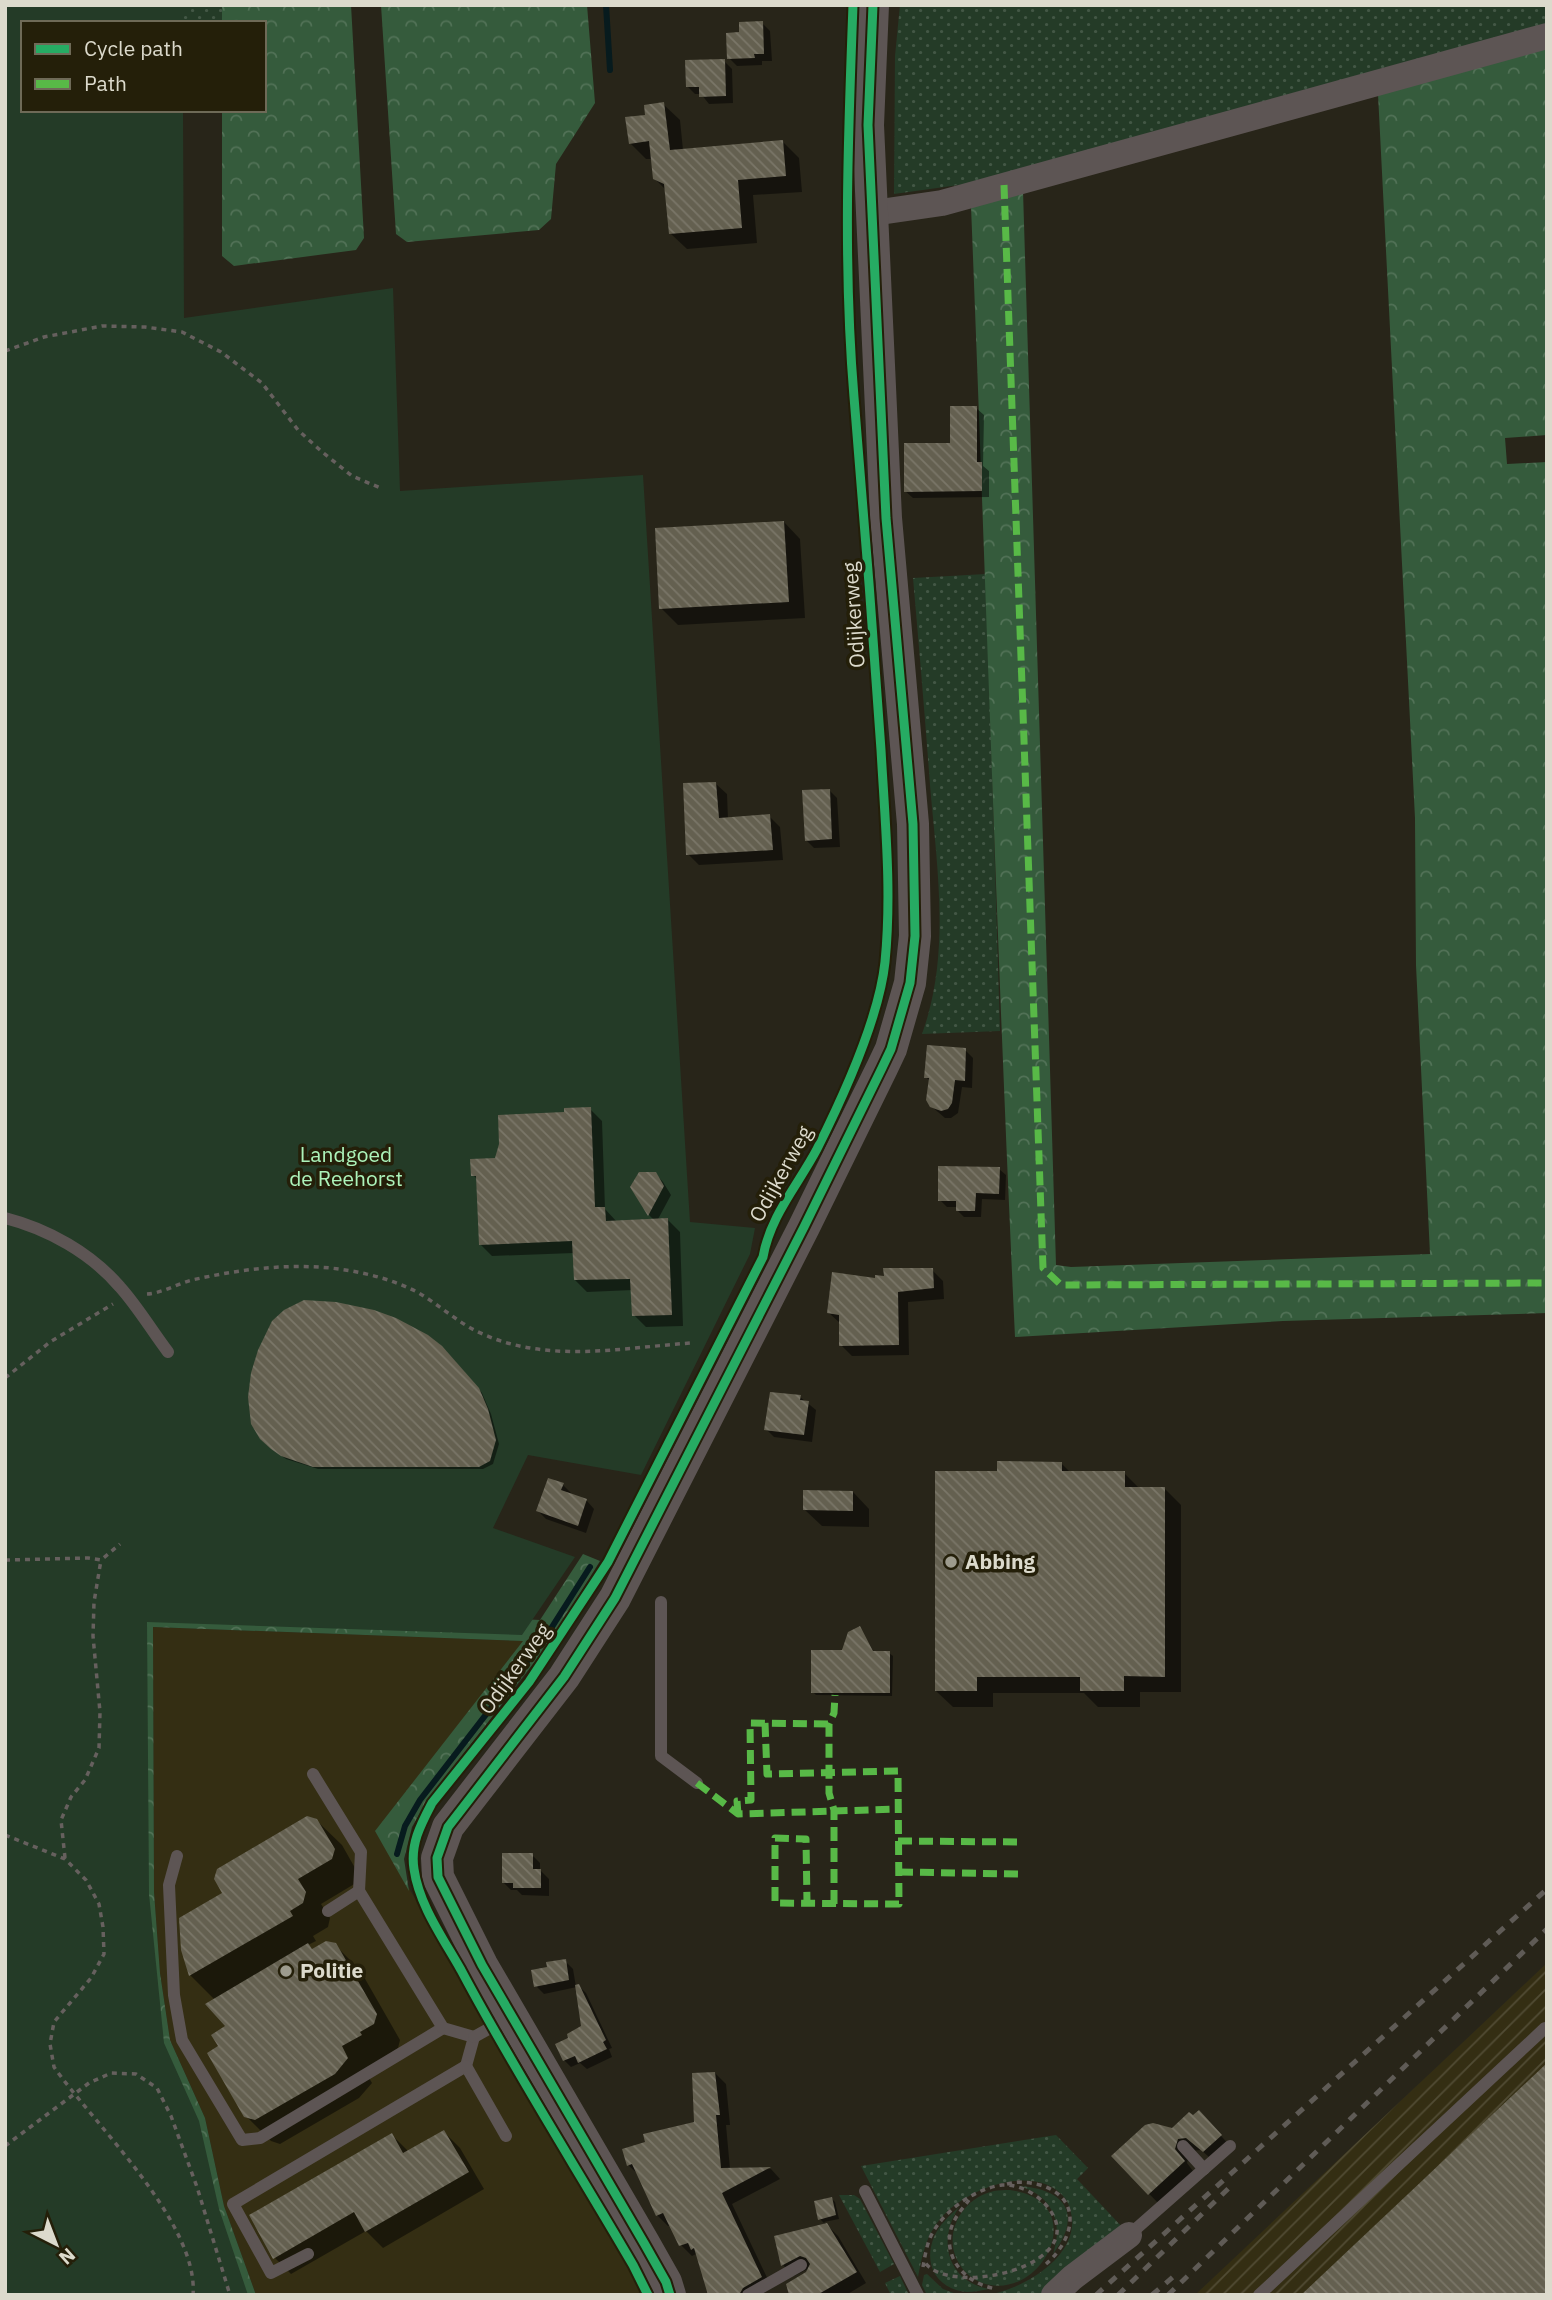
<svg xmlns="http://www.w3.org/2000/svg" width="1552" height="2300" viewBox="0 0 1552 2300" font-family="'IBM Plex Sans',sans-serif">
<defs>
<pattern id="industrial-furrows" width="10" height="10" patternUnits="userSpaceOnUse" patternTransform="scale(1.75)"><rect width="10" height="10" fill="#342e13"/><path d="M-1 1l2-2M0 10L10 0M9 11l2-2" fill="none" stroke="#514c34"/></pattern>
<pattern id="grass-dots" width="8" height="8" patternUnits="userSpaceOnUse" patternTransform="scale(1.75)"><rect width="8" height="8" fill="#243b27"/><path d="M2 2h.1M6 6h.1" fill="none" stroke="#435745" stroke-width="1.8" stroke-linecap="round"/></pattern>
<pattern id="forest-crowns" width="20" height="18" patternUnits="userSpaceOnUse" patternTransform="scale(1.75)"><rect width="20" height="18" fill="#355b3c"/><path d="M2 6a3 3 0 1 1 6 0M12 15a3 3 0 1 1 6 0" fill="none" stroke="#527257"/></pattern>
<pattern id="building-back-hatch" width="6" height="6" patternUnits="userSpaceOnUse" patternTransform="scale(1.75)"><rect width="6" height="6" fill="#646050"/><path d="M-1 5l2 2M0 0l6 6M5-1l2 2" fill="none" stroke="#7a7668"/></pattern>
</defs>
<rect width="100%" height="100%" fill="#282519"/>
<polygon fill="#342e13" points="153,1627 524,1641 376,1831 642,2291 635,2295 256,2295 224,2206 205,2118 170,2040 160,1973 154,1892"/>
<polygon fill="url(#industrial-furrows)" points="1547,1963 1547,2295 1195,2295"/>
<g fill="url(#grass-dots)">
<polygon points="163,5 222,5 222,23 145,23"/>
<polygon points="900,5 1547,5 1547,26 966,184 894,194 895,56"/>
<path d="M986,574L1000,1031L922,1034C951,954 937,868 930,785C925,716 919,647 913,578Z"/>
<path d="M1056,2135L1088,2168L1077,2179L1124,2229L1044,2295H988C1022,2289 1076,2259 1072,2218C1071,2212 1069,2203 1065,2198C1036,2162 966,2188 941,2218C926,2235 922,2256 918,2277L861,2166Z"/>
<path d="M1019,2186C1066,2189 1083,2215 1053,2254C1064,2223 1052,2195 1019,2186Z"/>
<path d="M1010,2190C1090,2201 1046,2295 990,2285C978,2283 966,2275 960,2265C941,2236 961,2198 994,2191C999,2190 1005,2190 1010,2190Z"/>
<polygon points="839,2195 854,2195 860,2199 894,2264 880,2272"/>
<path d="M959,2207C937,2240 947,2281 989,2289C982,2290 974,2292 967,2292C936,2289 923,2264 934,2237C939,2225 949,2216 959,2207Z"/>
<polygon points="927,2274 943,2289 959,2295 927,2295 922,2285 924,2275"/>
<polygon points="900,2276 909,2295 891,2295 885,2283"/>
</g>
<g fill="url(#forest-crowns)">
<polygon points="222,5 351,5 364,238 356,250 234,266 222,256 222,110 264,110 264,23 222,23"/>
<polygon points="381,5 587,5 595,103 556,164 551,219 539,230 407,242 396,234"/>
<path d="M1547,48V435L1505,438L1507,464L1547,462V1313L1283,1321L1015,1337C997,960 986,583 971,206L1023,191L1056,1265L1071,1267L1430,1254L1416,965L1415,818L1378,94Z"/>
<polygon points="583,1554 600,1561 550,1642 427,1801 412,1827 404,1859 409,1891 375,1831 523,1641 153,1627 154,1892 160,1973 170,2040 205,2118 224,2206 256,2295 201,2295 5,2056 133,1602 540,1620"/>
</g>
<polygon fill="#243b27" points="5,5 182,5 182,23 23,23 23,110 183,110 184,318 393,288 400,491 643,475 690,1222 755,1228 750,1254 641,1475 528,1455 493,1528 575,1557 522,1635 147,1622 149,1894 164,2043 199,2121 219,2209 248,2295 5,2295"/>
<g fill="#0007">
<polygon points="762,23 770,31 772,61 762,61 762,65 737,66 729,58 741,34"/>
<polygon points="724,61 732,69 733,103 709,104 701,94 695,94 687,86"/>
<polygon points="663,104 680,120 683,150 783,142 799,158 802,192 753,195 757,243 687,249 670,233 667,191 654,178 652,159 646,159 630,143 647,116"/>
<polygon points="976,408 984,415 983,466 989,471 989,497 913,498 905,491 952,445"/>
<polygon points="784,522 800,539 805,618 678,625 661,608"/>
<polygon points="716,784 727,794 728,819 769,816 780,827 783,860 699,865 688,854"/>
<polygon points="829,790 837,798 840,847 814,848 806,840"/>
<polygon points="965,1050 973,1058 972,1088 962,1087 958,1113 951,1118 945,1118 931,1106 931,1082 926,1077"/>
<polygon points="590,1109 602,1121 605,1209 617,1222 655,1221 649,1215 632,1187 655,1173 663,1182 671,1195 657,1221 668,1220 680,1232 683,1326 646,1327 634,1315 633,1290 587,1292 575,1280 574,1253 492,1256 480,1244 478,1180 473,1175 566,1114"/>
<polygon points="999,1169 1006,1175 1005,1200 982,1199 981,1217 964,1217 957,1210 957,1207 947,1207 940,1200"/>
<polygon points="932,1270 943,1281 944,1299 908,1302 909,1355 852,1356 841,1345 841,1324 829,1313 876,1280"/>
<polygon points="446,1351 482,1393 491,1414 499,1444 493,1464 483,1469 318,1469 286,1459 276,1452"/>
<polygon points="800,1397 816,1410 812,1442 774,1437 766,1429"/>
<polygon points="1061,1463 1071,1473 1124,1473 1140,1489 1165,1489 1181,1505 1181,1692 1140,1692 1140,1707 1098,1707 1084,1693 993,1693 993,1707 953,1707 936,1691 999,1473"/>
<polygon points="563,1485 571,1493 570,1495 587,1501 594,1509 586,1533 546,1519 538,1511"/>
<polygon points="853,1492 869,1509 869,1527 822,1526 805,1510"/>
<polygon points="860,1628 874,1652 889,1653 893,1656 892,1696 816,1695 813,1692"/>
<polygon points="316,1820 342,1845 359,1875 356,1883 321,1904 330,1918 328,1927 313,1936 316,1941 308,1945 313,1950 335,1945 360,1970 400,2040 398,2048 365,2071 372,2083 359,2098 280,2144 271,2141 246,2116 221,2047 228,2027 215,2000 190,1975 224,1893"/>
<polygon points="532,1855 540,1863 540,1870 549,1879 549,1896 522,1895 517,1890 511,1890 503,1882"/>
<polygon points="565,1961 573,1969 576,1987 579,1986 586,1993 612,2048 609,2049 612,2057 587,2069 580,2063 571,2067 564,2060 570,2039 583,2027 577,1987 544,1994 536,1986"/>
<polygon points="715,2073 726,2084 730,2125 726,2125 730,2169 771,2169 780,2179 732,2204 772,2288 761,2295 710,2295 698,2253 692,2256 681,2245 671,2225 668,2226 657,2215 640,2176 628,2165 696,2123"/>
<polygon points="1193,2118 1211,2125 1233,2149 1217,2164 1201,2150 1190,2151 1187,2163 1196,2175 1162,2207 1113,2157 1172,2130"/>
<polygon points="444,2132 460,2148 484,2189 383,2248 366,2231 291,2274 275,2258 392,2135 409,2152"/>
<polygon points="832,2199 835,2202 839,2219 824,2222 838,2236 866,2283 846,2295 790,2295 810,2268 794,2276 783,2265 776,2237 826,2225 820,2219"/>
</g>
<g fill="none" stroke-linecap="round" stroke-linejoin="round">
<g stroke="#071b1e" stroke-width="6">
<polyline points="606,5 610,70"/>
<polyline points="397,1854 405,1826 420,1800 545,1638 590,1567"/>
</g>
</g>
<g fill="url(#building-back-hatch)">
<polygon points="763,21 764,54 754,54 755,58 727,59 726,33 739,32 739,22"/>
<polygon points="725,59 726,96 699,97 699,87 686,87 685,60"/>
<polygon points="664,102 670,150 783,140 786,176 738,180 742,228 669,234 664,184 653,179 649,141 629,144 625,117 645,115 644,105"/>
<polygon points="950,406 977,406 977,462 982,462 982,491 904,492 904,443 950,443"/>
<polygon points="784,521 789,602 659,609 655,528"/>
<polygon points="716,782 719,818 770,814 773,850 686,855 683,783"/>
<polygon points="830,789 832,839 805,841 802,790"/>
<polygon points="927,1045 966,1048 965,1081 955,1080 952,1103 948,1109 941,1111 930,1107 926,1100 929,1078 924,1078"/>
<polygon points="591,1107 595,1207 605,1207 606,1221 668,1218 672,1315 632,1316 630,1279 574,1280 572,1241 479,1245 476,1176 471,1176 470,1159 495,1158 499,1144 498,1115 564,1112 564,1108"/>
<polygon points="938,1166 1000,1167 999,1194 976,1193 975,1211 956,1211 956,1201 938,1201"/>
<polygon points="639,1172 656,1172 664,1186 648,1216 630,1187"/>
<polygon points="883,1268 933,1268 934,1288 898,1292 899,1345 839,1346 839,1315 827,1313 832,1272 875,1278 875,1275 884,1276"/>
<polygon points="304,1300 336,1302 374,1310 396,1318 428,1335 442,1346 479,1388 488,1409 496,1440 490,1461 479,1467 313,1467 281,1456 271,1449 260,1439 251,1424 248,1397 251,1373 258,1350 272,1321 284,1310"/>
<polygon points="770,1392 801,1395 800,1400 809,1401 804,1435 764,1430"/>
<polygon points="997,1461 1062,1462 1062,1471 1125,1471 1125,1487 1165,1487 1165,1677 1124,1676 1124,1691 1080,1691 1080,1677 977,1677 977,1691 935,1691 935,1471 997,1471"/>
<polygon points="548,1478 564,1483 561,1490 587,1499 578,1526 536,1511"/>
<polygon points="803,1490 853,1491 853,1511 803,1510"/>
<polygon points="860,1626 873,1651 890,1651 890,1693 811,1693 811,1650 842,1650 848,1632"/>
<polygon points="307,1816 317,1819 335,1849 332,1859 298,1879 306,1892 303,1903 290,1911 293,1916 189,1976 181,1950 179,1918 222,1893 214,1879 217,1869"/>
<polygon points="502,1853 533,1853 533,1869 541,1869 541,1888 513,1888 513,1883 502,1883"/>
<polygon points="326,1941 336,1943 377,2014 374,2024 360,2032 362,2035 342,2046 348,2058 335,2074 255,2120 244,2117 207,2053 218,2046 211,2035 225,2026 205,2004 308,1943 312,1949"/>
<polygon points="566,1959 569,1980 534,1987 531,1970 547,1967 546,1962"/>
<polygon points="579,1984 606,2040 603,2042 607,2049 578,2063 575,2056 563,2061 555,2044 568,2038 567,2034 581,2026 575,1985"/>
<polygon points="1547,2063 1547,2295 1301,2295"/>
<polygon points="715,2072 720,2115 716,2115 721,2168 771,2167 722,2193 762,2277 743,2288 739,2295 708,2295 694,2248 691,2250 688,2243 679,2246 663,2213 656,2216 632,2164 627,2166 622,2149 645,2142 643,2134 694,2122 692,2073"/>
<polygon points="1199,2110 1222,2135 1203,2152 1186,2138 1178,2139 1175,2149 1185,2161 1148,2195 1111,2156 1145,2125 1153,2123 1172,2128 1189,2112 1193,2115"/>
<polygon points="444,2130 469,2172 365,2232 354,2212 273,2259 249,2215 392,2133 403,2153"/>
<polygon points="832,2197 836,2215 818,2220 814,2201"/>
<polygon points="827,2223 857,2272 817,2295 789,2295 786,2284 806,2272 810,2264 806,2258 800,2256 781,2266 774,2236"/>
</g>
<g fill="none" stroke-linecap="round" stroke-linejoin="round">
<g stroke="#66605e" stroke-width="3.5" stroke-dasharray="5 5" stroke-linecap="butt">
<polyline points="5,351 44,337 102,326 145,327 182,332 221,352 262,383 298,430 321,451 352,476 383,489"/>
<path d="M147,1294C162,1293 177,1284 192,1280C246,1268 302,1261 357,1272C377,1276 398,1282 417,1292C440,1305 460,1325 485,1335C550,1363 621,1348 690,1343"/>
<polyline points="5,1378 50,1342 113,1304"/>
<polyline points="5,1560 88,1558 101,1560 120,1544"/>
<path d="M5,1835L65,1859L86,1880L99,1904L103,1927L104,1954L91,1978L54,2022L50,2044L54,2067C93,2123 199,2223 193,2295"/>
<polyline points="65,1858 61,1820 71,1797 85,1780 99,1748 100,1712 93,1636 94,1602 101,1560"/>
<polyline points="5,2146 89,2083 111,2073 136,2074 157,2088 171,2116 197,2187 230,2295"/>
<path d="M1007,2184C1018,2181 1029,2182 1040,2185C1084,2198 1074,2240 1046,2264"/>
<path d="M969,2200C962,2209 952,2220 950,2233C945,2263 970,2285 997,2289"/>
<path d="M923,2267C925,2256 927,2242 933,2232C946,2209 977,2188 1002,2185C1018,2184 1035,2193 1045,2204C1101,2265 947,2300 924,2261"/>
</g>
<g stroke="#5d5554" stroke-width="12">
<path d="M5,1218C48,1229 91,1253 120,1287C138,1307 152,1331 168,1352"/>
<polyline points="661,1602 661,1756 697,1783"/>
<polyline points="313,1774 361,1852 359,1891"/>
<polyline points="177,1856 169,1885 174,1995 182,2040 242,2140 260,2138 443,2028"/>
<polyline points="328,1911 359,1891 443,2028 474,2037 466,2066"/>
<polyline points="474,2037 510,2017"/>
<polyline points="1183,2146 1204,2169"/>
<polyline points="865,2191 918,2295"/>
<polyline points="1129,2235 1230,2146"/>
<polyline points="308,2254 271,2273 233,2204 466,2066 506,2136"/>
<polyline points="748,2295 801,2265"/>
<polyline points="1259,2295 1545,2028 1547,2030"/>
</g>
<g stroke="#5d5554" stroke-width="26">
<polyline points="873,213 942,203 1547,36"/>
<polyline points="1054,2295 1072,2278 1129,2235"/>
</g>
<polyline stroke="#5d5554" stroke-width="32" points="670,2295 666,2282 644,2243 482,1965 438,1877 437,1858 448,1827 564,1677 615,1598 804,1227 882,1068 891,1049 910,983 915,936 913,824 886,518 868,125 873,5"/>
<g stroke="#5f5b56" stroke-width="5" stroke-dasharray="9 9" stroke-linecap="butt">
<polyline points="1096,2295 1547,1889"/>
<polyline points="1118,2295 1230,2187"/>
<polyline points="1152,2295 1173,2277"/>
<polyline points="1168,2295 1547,1929"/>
</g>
<g stroke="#58b947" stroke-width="7" stroke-dasharray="14 7" stroke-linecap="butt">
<polyline points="1004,185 1043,1268 1061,1285 1547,1283"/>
<polyline points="765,1723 767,1774 898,1771 899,1904 775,1903 775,1838 806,1839 807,1903"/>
<polyline points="697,1783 738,1814 899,1809"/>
<polyline points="738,1814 737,1801 751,1800 750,1723 829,1724"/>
<polyline points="898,1841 1019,1842"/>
<polyline points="899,1872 1018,1874"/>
<polyline points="834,1904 834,1810 829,1793 829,1724 834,1713 835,1695"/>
</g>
<defs>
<g id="cycleway">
<path d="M648,2295L633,2265C576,2167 514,2070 461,1970C443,1938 419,1905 414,1869C410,1844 421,1824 432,1803L529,1682L608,1562L763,1257C770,1216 798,1185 817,1149C843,1097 879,1019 885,962C892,892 885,821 881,750C873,632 864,515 854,397C843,267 848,136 853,5"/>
<polyline points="670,2295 666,2282 644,2243 482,1965 438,1877 437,1858 448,1827 564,1677 615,1598 804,1227 882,1068 891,1049 910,983 915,936 913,824 886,518 868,125 873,5"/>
</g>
</defs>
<use href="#cycleway" stroke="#241f09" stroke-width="13"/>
<use href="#cycleway" stroke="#26ab63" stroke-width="9"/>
</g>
<g fill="#9d9b8d" stroke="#241f09" stroke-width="2.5">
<circle cx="951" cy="1562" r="7"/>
<circle cx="286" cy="1971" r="7"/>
</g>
<g text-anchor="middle" stroke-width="7" stroke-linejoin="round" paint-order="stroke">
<g font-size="21" fill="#dcdacc" stroke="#241f09">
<text transform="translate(854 615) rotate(-94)" y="7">Odijkerweg</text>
<text transform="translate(781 1174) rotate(-61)" y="7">Odijkerweg</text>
<text transform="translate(515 1669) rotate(-54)" y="7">Odijkerweg</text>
</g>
<g font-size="21" fill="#acf3ba" stroke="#241f09">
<text x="346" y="1162">Landgoed<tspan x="346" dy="24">de Reehorst</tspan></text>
</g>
<g font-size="21" font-weight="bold" fill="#dcdacc" stroke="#241f09" text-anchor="start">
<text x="965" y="1569">Abbing</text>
<text x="300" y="1978">Politie</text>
</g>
</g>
<rect width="1552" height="2300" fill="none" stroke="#dcdacc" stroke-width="14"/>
<rect x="21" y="21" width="245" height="91" fill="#241f09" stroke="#6e6a57" stroke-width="2"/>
<rect x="35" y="44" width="35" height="10" fill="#26ab63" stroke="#6e6a57" stroke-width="2"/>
<text x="84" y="56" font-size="21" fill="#dcdacc">Cycle path</text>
<rect x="35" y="79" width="35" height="10" fill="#58b947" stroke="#6e6a57" stroke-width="2"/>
<text x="84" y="91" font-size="21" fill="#dcdacc">Path</text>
<g transform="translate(56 2244) rotate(138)" stroke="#241f09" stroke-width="5" paint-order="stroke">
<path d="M0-5L12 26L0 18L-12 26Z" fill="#dcdacc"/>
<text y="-10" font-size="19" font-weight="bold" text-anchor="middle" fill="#dcdacc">N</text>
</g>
</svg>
